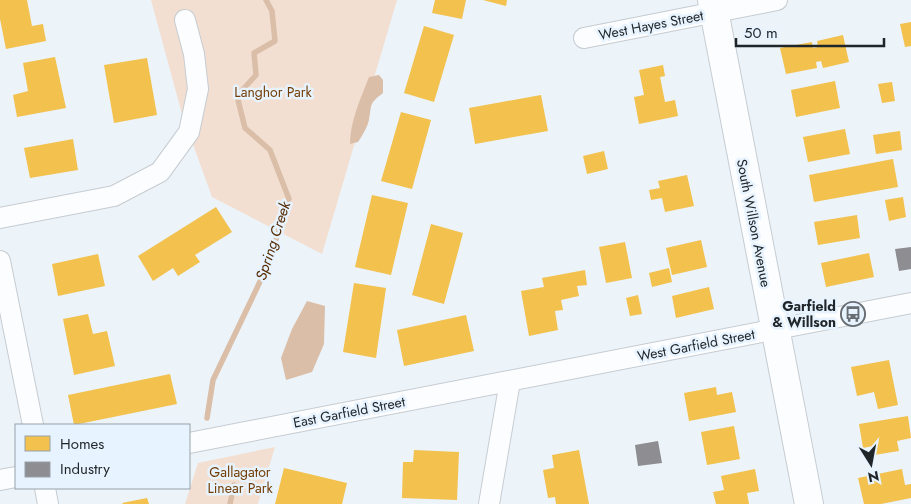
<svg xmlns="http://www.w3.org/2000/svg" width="911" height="504" viewBox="0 0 911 504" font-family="Jost,sans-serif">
<rect width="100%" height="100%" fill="#ecf3f9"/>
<g fill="#f2dfd1">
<polygon points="151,0 397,0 322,254 212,197 182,114"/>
<polygon points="275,447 258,504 185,504 198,463"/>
</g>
<g fill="#dabea8">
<path d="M379,75L383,80V93C369,104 372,103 369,120C367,128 362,136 358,142L350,144C350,121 361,98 369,77Z"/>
<polygon points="307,301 325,306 324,344 312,372 286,380 281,358 292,329"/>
</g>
<g fill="#f2c14e">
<polygon points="0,0 27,0 32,26 43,24 46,41 6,49 0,19"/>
<polygon points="435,0 466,0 462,19 432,13"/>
<polygon points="483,0 507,0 506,6"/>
<polygon points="911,22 911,46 905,47 900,24"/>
<polygon points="424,26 454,35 434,102 404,93"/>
<polygon points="843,35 849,62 823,68 821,61 816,62 817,68 786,74 780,48 812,42 813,48 818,47 817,41"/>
<polygon points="55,57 66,108 17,117 13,95 28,91 23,63"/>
<polygon points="147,58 157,115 114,123 104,65"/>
<polygon points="663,65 665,76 660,77 665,102 675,100 678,116 639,124 634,97 644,95 639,70"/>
<polygon points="835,81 840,108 796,117 791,90"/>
<polygon points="892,82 895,101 882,103 878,84"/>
<polygon points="541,95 548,131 475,144 469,108"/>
<polygon points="401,112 431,120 412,189 381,181"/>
<polygon points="845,129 850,154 808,162 803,137"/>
<polygon points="900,131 902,150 876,154 873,135"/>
<polygon points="73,139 78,170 30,178 24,148"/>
<polygon points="604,151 608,169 587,174 583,156"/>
<polygon points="893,159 898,187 814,202 809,175"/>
<polygon points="687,175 694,206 665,212 662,198 651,200 649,190 660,188 658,181"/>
<polygon points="372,195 408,203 391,275 355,267"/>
<polygon points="903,197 906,217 889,221 885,200"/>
<polygon points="216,207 232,232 195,255 200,262 178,276 173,268 153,281 138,256"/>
<polygon points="857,215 860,238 818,245 814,222"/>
<polygon points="431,224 463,233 444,304 412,295"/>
<polygon points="701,240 707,267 672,275 666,248"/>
<polygon points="625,242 632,278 606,283 599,247"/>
<polygon points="869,253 874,277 826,287 821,263"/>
<polygon points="98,254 105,286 58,296 52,264"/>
<polygon points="669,268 672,282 652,287 649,273"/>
<polygon points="585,270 587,285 577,286 579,296 561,300 563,310 555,311 558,330 529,336 521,291 544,287 542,278"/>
<polygon points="354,283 386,288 376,358 343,352"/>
<polygon points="709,287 714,309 676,318 672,296"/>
<polygon points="638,295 642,314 630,316 626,298"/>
<polygon points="88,314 93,334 107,331 115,366 74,375 63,319"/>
<polygon points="466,315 474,351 404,366 397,330"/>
<polygon points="889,360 898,405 878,409 874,392 857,396 851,367"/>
<polygon points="170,374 177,404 74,425 68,395"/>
<polygon points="716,387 717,395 732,392 736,412 689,421 684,393"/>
<polygon points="908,416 911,438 897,441 899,451 874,455 873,446 863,448 859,424"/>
<polygon points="734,426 740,459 707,465 701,432"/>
<polygon points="414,450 459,452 457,500 402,498 403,462 413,462"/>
<polygon points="579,450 589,504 556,504 555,497 548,498 543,470 554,468 552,455"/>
<polygon points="284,468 347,483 342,504 275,504"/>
<polygon points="755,469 759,491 747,493 749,504 716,504 713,492 724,490 721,476"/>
<polygon points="902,469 905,485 911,484 911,498 881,504 864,504 858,478"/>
<polygon points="147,498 149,504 123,504 122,503"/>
</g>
<g fill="#8d8d92">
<polygon points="911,247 911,269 899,271 895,249"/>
<polygon points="658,441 662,463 638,466 635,445"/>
</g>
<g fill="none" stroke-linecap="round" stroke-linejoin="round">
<g stroke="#dabea8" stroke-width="5.5">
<polyline points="207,418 213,380 267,267 289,199 270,150 245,128 237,96 256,75 254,53 275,41 272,11 266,0"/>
<polyline points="230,504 234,485"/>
</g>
<defs>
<g id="minor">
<polyline points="584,38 777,0"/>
<polyline points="0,218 114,196 160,172 189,132 198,89 194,54 185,20"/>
<polyline points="0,261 33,425"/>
<polyline points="189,443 911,303"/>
<polyline points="0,480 16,477"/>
<polyline points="45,488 48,504"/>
<polyline points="489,504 510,381"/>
</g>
<polyline id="secondary" points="712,0 809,504"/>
</defs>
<use href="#minor" stroke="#c6ccd1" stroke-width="22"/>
<use href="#secondary" stroke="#c6ccd1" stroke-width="30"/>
<use href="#minor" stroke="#fcfdfe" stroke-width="20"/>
<use href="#secondary" stroke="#fcfdfe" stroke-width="28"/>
</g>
<defs>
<symbol id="bus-ring" viewBox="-11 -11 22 22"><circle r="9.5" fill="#e7f3fe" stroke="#676d72" stroke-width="1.5"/><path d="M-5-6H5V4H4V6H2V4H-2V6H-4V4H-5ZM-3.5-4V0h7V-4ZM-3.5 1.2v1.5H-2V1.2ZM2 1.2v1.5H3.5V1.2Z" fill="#676d72"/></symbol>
</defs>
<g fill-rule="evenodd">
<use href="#bus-ring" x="839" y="300" width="28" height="28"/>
</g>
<g text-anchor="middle" stroke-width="5" stroke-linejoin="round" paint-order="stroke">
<g font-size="14" fill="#1f2529" stroke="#e7f3fe">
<text transform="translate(651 25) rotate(-11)" y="5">West Hayes Street</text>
<text transform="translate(754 223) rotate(79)" y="5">South Willson Avenue</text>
<text transform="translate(696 345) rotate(-11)" y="5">West Garfield Street</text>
<text transform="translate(349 412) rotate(-11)" y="5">East Garfield Street</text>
</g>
<g font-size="14" fill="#743d04" stroke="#e7f3fe">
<text x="273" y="97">Langhor Park</text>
<text x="240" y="477">Gallagator<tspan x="240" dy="16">Linear Park</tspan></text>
</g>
<g font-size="14" font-weight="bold" fill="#1f2529" stroke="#e7f3fe" text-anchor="end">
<text x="836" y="311">Garfield<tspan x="836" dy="16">&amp; Willson</tspan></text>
</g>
<g font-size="15" font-style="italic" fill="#592f07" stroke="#e7f3fe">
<text transform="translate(273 241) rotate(-72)" y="5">Spring Creek</text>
</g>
</g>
<rect x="15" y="424" width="175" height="65" fill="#e7f3fe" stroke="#97a1a9"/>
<rect x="25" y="436" width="25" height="15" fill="#f2c14e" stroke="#97a1a9"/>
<text x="60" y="449" font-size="15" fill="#1f2529">Homes</text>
<rect x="25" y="462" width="25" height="15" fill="#8d8d92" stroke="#97a1a9"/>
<text x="60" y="474" font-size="15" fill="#1f2529">Industry</text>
<g transform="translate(871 464) rotate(169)" stroke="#e7f3fe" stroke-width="4" paint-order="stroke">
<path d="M0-4L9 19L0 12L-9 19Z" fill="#1f2529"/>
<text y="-8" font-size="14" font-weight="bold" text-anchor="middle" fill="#1f2529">N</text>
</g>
<path d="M736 38v8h148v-8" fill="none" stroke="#1f2529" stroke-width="2.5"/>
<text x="744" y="38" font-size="15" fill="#1f2529" stroke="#e7f3fe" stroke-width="4" paint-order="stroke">50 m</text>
</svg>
